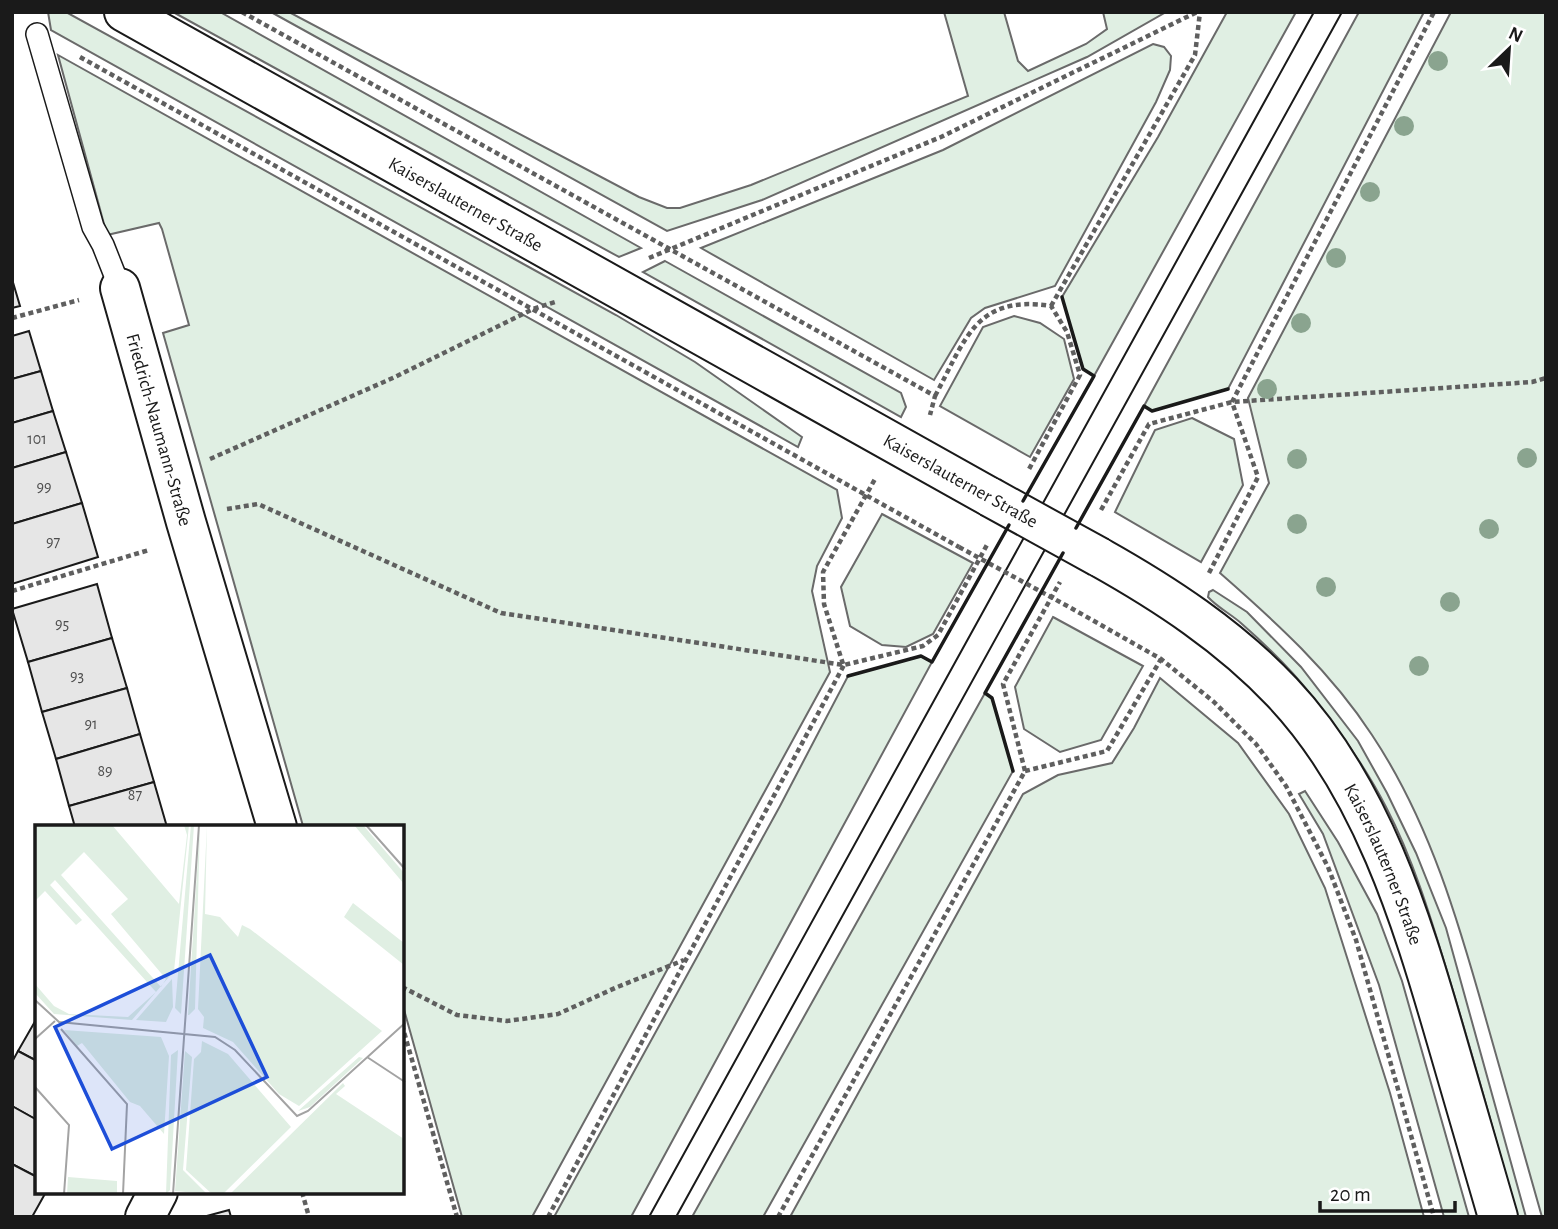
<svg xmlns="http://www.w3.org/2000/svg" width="1558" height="1229" viewBox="0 0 1558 1229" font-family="'Alegreya Sans',sans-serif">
<rect width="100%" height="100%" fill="#fff"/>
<g fill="#e0efe3" stroke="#6a6a6a" stroke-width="2">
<polygon points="48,12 66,12 616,315 695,362 802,437 798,447 51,30"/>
<polygon points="173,12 220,12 641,248 619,257"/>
<polygon points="271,12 289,12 639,197 667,208 680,208 751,185 968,96 944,12 1004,12 1018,61 1028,71 1086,44 1107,29 1103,12 1166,12 1087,57 762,200 667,231"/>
<polygon points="1227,12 1296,12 1094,376 1083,369 1062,297 1158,137"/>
<polygon points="1359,12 1424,12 1228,389 1152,411 1144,406"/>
<path d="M1451,12H1546V1217H1542C1524,1152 1505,1088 1487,1023C1459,923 1430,822 1372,735C1331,672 1276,622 1220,573L1269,483L1248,398Z"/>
<polygon points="1153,44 1164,47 1171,56 1170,70 1156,102 1055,286 985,308 971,318 934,380 701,248 943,150"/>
<polygon points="58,55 837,490 842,518 817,566 812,591 830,672 532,1217 462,1217 403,1006 402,827 303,826 163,333 189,325 162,229 159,223 107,235"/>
<polygon points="665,261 901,393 906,407 901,417 643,272"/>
<polygon points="1014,316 1040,323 1064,339 1074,379 1030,457 940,406 983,327"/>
<polygon points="1192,418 1234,439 1243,485 1201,562 1115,512 1155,430"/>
<polygon points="882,514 973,563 933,634 906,647 882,645 850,626 841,587"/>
<path d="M1213,590L1247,612L1301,667L1358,741L1387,793L1416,853L1446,928L1526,1217H1517C1495,1135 1472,1053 1447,971C1430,915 1413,859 1386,807C1366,768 1339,730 1312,696C1291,669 1267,646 1242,624C1231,614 1218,608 1208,597L1209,592Z"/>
<polygon points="1053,617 1143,666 1101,740 1060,752 1024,729 1015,687"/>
<polygon points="921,656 932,662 631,1217 554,1217 780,806 848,676"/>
<polygon points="1160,678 1238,743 1289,814 1325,888 1390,1093 1424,1217 790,1217 1023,794 1058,775 1112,763 1134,728"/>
<polygon points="985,693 992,698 1013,771 763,1217 692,1217"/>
<polygon points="1305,791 1338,842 1377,914 1402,981 1469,1217 1444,1217 1379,985 1323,834 1299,794"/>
</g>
<g fill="#e6e6e6" stroke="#1a1a1a" stroke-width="2">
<polygon points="12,279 20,306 12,308"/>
<polygon points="29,331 41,371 12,379 12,336"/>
<polygon points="41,371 53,411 12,423 12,379"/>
<polygon points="53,411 66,452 12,468 12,423"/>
<polygon points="66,452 82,503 12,524 12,468"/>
<polygon points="82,503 98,557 12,584 12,524"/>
<polygon points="97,584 112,638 28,662 12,609"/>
<polygon points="112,638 127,688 42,712 28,662"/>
<polygon points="127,688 140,734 56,759 42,712"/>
<polygon points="140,734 154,782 69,806 56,759"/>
<polygon points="154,782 167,827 75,827 69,806"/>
<polygon points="37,1018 37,1061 18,1051"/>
<polygon points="18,1051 37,1061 37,1120 12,1106 12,1062"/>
<polygon points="12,1106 37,1120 37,1177 12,1164"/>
<polygon points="12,1164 37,1177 37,1192 46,1192 32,1217 12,1217"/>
<polygon points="229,1210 231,1217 203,1217"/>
</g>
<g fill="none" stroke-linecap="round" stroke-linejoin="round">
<defs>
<polyline id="lane" points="37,34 93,227 103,245 120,288"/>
<g id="street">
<path id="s1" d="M120,288L186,522L277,827"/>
<polyline points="145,1217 158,1192"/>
</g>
<g id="secondary">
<path id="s2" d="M124,12L990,497"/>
<path id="s3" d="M1099,557C1165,594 1229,636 1282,692C1371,786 1411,917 1446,1038C1463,1098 1481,1157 1498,1217"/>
</g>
</defs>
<use href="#lane" stroke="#1a1a1a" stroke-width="24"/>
<use href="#street" stroke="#1a1a1a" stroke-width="42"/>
<use href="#secondary" stroke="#1a1a1a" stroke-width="42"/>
<g stroke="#5f5f5f" stroke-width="4.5" stroke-dasharray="5 3.5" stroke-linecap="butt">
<polyline points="242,12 935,396 930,415"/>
<polyline points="80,57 959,547"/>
<polyline points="649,258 941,137 1197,12"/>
<polyline points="1051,306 1195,55 1200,12"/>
<polyline points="12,318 79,300"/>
<path d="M935,396C965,341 975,294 1051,306L1067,332L1080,375L1028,471"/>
<polyline points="210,459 395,377 533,309 555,302"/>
<polyline points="227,509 258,504 501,613 844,665 923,646 938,635 988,543"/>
<polyline points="1101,510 1149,424 1232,402 1532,382 1546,378"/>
<polyline points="1209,573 1258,477 1232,402 1434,12"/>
<polyline points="12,591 149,550"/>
<polyline points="1071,608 1161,659 1214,702 1256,744 1286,786 1328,867 1356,940 1434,1217"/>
<polyline points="843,664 824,604 823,572 875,479"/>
<polyline points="1025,771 1107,751 1161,659"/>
<polyline points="402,987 457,1015 507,1021 558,1014 615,988 684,960"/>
<polyline points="402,1025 457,1217"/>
<polyline points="302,1192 309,1217"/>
<polyline points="548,1217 844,665"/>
<polyline points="778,1217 1025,771 1003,684 1060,582"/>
</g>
<use href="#lane" stroke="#fff" stroke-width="21"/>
<use href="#street" stroke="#fff" stroke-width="38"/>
<use href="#secondary" stroke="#fff" stroke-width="38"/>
<g stroke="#1a1a1a" stroke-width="2">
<polyline points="649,1217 1314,12"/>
<polyline points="676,1217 1342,12"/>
</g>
<defs>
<polyline id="secondary-bridge" points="990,497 1099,557"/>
</defs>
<use href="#secondary-bridge" stroke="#1a1a1a" stroke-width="42" stroke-linecap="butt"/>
<polyline stroke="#5f5f5f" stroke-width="4.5" stroke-dasharray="5 3.5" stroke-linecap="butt" points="959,547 1071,608"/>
<use href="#secondary-bridge" stroke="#fff" stroke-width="38"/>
<g stroke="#1a1a1a" stroke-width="3.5">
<polyline points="1023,501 1094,376 1083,369 1062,297"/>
<polyline points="1076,528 1144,406 1152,411 1228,389"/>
<polyline points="848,676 921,656 932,662 1009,525"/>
<polyline points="1013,771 992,698 985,693 1063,553"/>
</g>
</g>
<g fill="#8aa48f">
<circle cx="1438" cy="61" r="10"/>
<circle cx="1404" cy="126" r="10"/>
<circle cx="1370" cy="192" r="10"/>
<circle cx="1336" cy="258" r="10"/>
<circle cx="1301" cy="323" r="10"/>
<circle cx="1267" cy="389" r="10"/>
<circle cx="1527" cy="458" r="10"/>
<circle cx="1297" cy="459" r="10"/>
<circle cx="1297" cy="524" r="10"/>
<circle cx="1489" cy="529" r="10"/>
<circle cx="1326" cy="587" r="10"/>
<circle cx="1450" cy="602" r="10"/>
<circle cx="1419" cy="666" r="10"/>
</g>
<g text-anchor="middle" stroke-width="5" stroke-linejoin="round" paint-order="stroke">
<g font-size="16" fill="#4d4d4d">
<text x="37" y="444">101</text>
<text x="44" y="492">99</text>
<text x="53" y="547">97</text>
<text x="62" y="629">95</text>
<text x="77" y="681">93</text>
<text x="91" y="729">91</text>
<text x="105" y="776">89</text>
<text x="135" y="800">87</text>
</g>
<g font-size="19" fill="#1a1a1a" stroke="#fff">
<text dy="7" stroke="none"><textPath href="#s2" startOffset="392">Kaiserslauterner Straße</textPath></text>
<text dy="7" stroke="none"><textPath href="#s1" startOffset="147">Friedrich-Naumann-Straße</textPath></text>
<text transform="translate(961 480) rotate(29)" y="7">Kaiserslauterner Straße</text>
<text dy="7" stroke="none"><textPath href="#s3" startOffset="430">Kaiserslauterner Straße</textPath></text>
</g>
</g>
<g transform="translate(35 825)">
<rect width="369" height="369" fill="#fff"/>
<path d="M0,0H77L144,79L152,10L149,0H154L139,146L97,195L19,189L0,168V159L19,181L34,189L93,192L121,167L20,55L15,60L47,95L41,100L10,66L0,76ZM49,27L93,74L76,89L131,154L126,162L26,50ZM156,0H159L146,189L140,183ZM165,0L160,184L154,190H153ZM172,0L170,89L185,92L203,112L207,100L215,104L347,206L264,281L244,269L198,217L168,203L169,192L163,184ZM319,0H328L369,48V59ZM318,78L369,118V140L309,92ZM137,154L138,182L131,197L101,195ZM29,205L126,212L134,231L129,309L105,281L95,277L47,218L42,221ZM167,216L193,229L256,302L188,369H177L151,345L159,234L166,227ZM143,225L135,365L131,369L136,230ZM150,226L157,232L148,345L172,369L140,366ZM324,232L328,233L275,282L263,286ZM308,258L310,261L301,269L369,314V369H195ZM33,352L82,356V369H32Z" fill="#e0efe3" fill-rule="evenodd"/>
<path fill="none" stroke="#a3a3a3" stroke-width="2" d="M331,0L370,44M0,175L24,197L180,212L200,225L262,291L273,286L370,198M26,204L92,279L88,369M0,214L20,196M332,232L370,257M0,262L34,300L29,369M138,369L164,0"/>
<path fill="#1d4ed8" fill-opacity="0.15" stroke="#1d4ed8" stroke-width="3.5" d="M175,130L232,252L77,324L20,202Z"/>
<rect width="369" height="369" fill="none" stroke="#1a1a1a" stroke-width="3.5"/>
</g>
<rect width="1558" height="1229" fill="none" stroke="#1a1a1a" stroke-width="28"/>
<g transform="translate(1509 49) rotate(25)" stroke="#ffffff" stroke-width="5" paint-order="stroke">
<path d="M0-5L12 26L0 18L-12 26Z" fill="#1a1a1a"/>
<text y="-10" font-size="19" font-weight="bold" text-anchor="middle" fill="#1a1a1a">N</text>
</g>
<path d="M1320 1201v10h135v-10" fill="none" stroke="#1a1a1a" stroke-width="3.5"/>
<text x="1330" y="1201" font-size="21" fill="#1a1a1a" stroke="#ffffff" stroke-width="5" paint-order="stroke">20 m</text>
</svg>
